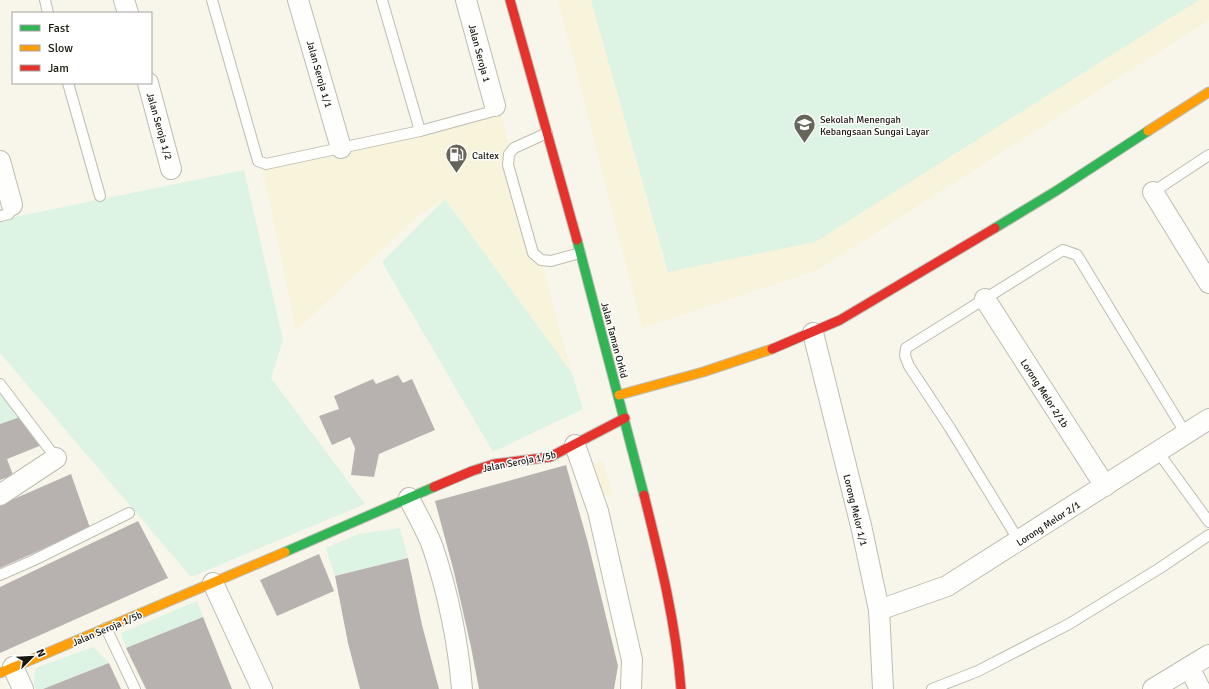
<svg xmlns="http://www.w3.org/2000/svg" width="1209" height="689" viewBox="0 0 1209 689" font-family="Signika,sans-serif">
<rect width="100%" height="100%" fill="#f8f6ea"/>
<g fill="#f8f4db">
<polygon points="558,0 1209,0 1209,20 818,270 642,328"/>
<polygon points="498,104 572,373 445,199 419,215 296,331 262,167 396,137"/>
<polygon points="603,461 613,496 599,498 589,464"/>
</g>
<g fill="#ddf3e3">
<polygon points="591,0 1199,0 815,242 668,272"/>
<polygon points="244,170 283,340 271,378 365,504 191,577 0,353 0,220"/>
<polygon points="445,199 572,373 583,409 493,452 382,262"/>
<polygon points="0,394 20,417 0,424"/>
<polygon points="400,528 408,558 335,576 326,548 358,534"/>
<polygon points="197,601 203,617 126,648 121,633"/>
<path d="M93,647L109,663L43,689H36C33,682 34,675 36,668Z"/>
</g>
<g fill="#b7b2b0">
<polygon points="398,375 403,383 412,379 435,430 379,454 374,477 351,475 355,448 350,437 332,445 319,416 339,409 334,396 373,379 376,384"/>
<polygon points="20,417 42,445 7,459 13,475 0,480 0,424"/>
<polygon points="566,465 588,543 618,666 614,689 479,689 471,647 454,572 435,501"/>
<polygon points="71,474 90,528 0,568 0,505"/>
<polygon points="138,521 168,578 0,653 0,587"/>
<polygon points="319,554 334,591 277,616 260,580"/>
<polygon points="408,558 422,625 439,689 360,689 348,643 335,576"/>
<polygon points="203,617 232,689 146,689 126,648"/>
<polygon points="109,663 121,689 43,689"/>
</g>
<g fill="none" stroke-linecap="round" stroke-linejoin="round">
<defs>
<g id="lane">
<polyline points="45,0 48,13"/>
<polyline points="212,0 258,161 266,164 420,131 490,112 495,106"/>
<polyline points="382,0 420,131"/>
<polyline points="68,83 100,196"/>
<polyline points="547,133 514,148 509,154 508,165 533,253 541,260 551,261 580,253"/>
<polyline points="1153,192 1209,155"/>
<polyline points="0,216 9,214 12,205"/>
<polyline points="0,384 56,458"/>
<polyline points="1158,452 1209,522"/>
<polyline points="1019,541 950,428 909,366 905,356 906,348 1063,250 1077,255 1186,434"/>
<polyline points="0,575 34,560 129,513"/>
<polyline points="106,628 135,689"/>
<polyline points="932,689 978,671 1069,624 1160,568 1209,535"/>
</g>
<g id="street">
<polyline points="124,0 128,13"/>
<polyline points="298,0 341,148"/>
<polyline points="466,0 495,106"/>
<polyline points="148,83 171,169"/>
<polyline points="0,161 12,205"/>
<polyline points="1153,192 1209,283"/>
<polyline points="985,299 1105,486"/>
<polyline points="813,333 862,530 879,610 883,689"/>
<polyline points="575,445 598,511 632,660 631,689"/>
<polyline points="0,495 56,458"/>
<path d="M409,498C417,515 427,531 433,548C448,593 458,642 462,689"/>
<polyline points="213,583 262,689"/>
<polyline points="879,610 947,586 1209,419"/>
<polyline points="13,667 23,689"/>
<polyline points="1189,667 1200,689"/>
<polyline points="1153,689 1209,655"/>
</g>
<g id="fast">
<polyline points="995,228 1056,191 1148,131"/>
<polyline points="577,240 644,495"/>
<polyline points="285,552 434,487"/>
</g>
<g id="slow">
<polyline points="1148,131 1209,92"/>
<polyline points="619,395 703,372 772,349"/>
<polyline points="0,673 285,552"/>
</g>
<g id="jam">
<polyline points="510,0 577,240"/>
<polyline points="772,349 840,320 995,228"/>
<polyline points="434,487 472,471 494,464 550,457 625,418"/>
<path d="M644,495C660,559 676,623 681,689"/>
</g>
</defs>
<use href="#lane" stroke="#bebdb2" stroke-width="12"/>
<use href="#street" stroke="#bebdb2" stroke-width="22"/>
<use href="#fast" stroke="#bebdb2" stroke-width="11"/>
<use href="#slow" stroke="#bebdb2" stroke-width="11"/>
<use href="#jam" stroke="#bebdb2" stroke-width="11"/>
<use href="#lane" stroke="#fefefc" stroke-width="10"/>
<use href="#street" stroke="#fefefc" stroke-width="20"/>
<use href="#fast" stroke="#30b455" stroke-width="9"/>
<use href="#slow" stroke="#ff9f0a" stroke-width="9"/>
<use href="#jam" stroke="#e5322d" stroke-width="9"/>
</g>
<defs>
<symbol id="school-pin" viewBox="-11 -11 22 30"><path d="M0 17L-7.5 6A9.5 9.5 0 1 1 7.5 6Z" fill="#66655a" stroke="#fff"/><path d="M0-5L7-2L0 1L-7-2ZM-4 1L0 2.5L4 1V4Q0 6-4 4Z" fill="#fff"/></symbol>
<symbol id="fuel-pin" viewBox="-11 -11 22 30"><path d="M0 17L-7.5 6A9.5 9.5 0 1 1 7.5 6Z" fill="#66655a" stroke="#fff"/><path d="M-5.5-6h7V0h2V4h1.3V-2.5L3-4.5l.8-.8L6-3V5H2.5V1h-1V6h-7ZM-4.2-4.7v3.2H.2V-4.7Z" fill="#fff"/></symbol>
</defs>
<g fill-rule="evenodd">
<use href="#school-pin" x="792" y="112" width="25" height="34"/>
<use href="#fuel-pin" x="444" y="142" width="25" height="34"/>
</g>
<g text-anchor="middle" stroke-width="3" stroke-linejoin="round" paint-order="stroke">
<g font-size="10" fill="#18170d" stroke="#fff">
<text transform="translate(480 53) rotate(75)" y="4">Jalan Seroja 1</text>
<text transform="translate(320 74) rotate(74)" y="4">Jalan Seroja 1/1</text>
<text transform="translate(160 126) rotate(74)" y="4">Jalan Seroja 1/2</text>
<text transform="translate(615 340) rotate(75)" y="4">Jalan Taman Orkid</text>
<text transform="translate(1045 393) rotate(57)" y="4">Lorong Melor 2/1b</text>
<text transform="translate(519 461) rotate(-11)" y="4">Jalan Seroja 1/5b</text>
<text transform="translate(856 510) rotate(76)" y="4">Lorong Melor 1/1</text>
<text transform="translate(1048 523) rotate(-33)" y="4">Lorong Melor 2/1</text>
<text transform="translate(107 628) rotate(-23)" y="4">Jalan Seroja 1/5b</text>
</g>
<g font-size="10" fill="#18170d" stroke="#fff" text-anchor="start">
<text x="820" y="123">Sekolah Menengah<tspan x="820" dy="12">Kebangsaan Sungai Layar</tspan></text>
<text x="472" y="159">Caltex</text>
</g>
</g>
<rect x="12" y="12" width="140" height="72" fill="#ffffff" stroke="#a3a29e"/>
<rect x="20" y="25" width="20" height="6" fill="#30b455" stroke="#a3a29e"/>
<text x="48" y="32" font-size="12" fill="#18170d">Fast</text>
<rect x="20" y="45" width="20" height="6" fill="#ff9f0a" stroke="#a3a29e"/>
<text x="48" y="52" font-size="12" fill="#18170d">Slow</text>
<rect x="20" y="65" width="20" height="6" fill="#e5322d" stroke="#a3a29e"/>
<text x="48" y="72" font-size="12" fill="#18170d">Jam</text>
<g transform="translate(32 657) rotate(66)" stroke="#ffffff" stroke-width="3" paint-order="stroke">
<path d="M0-3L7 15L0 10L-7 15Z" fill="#18170d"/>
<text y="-6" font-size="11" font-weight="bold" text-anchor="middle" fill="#18170d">N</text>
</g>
</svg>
